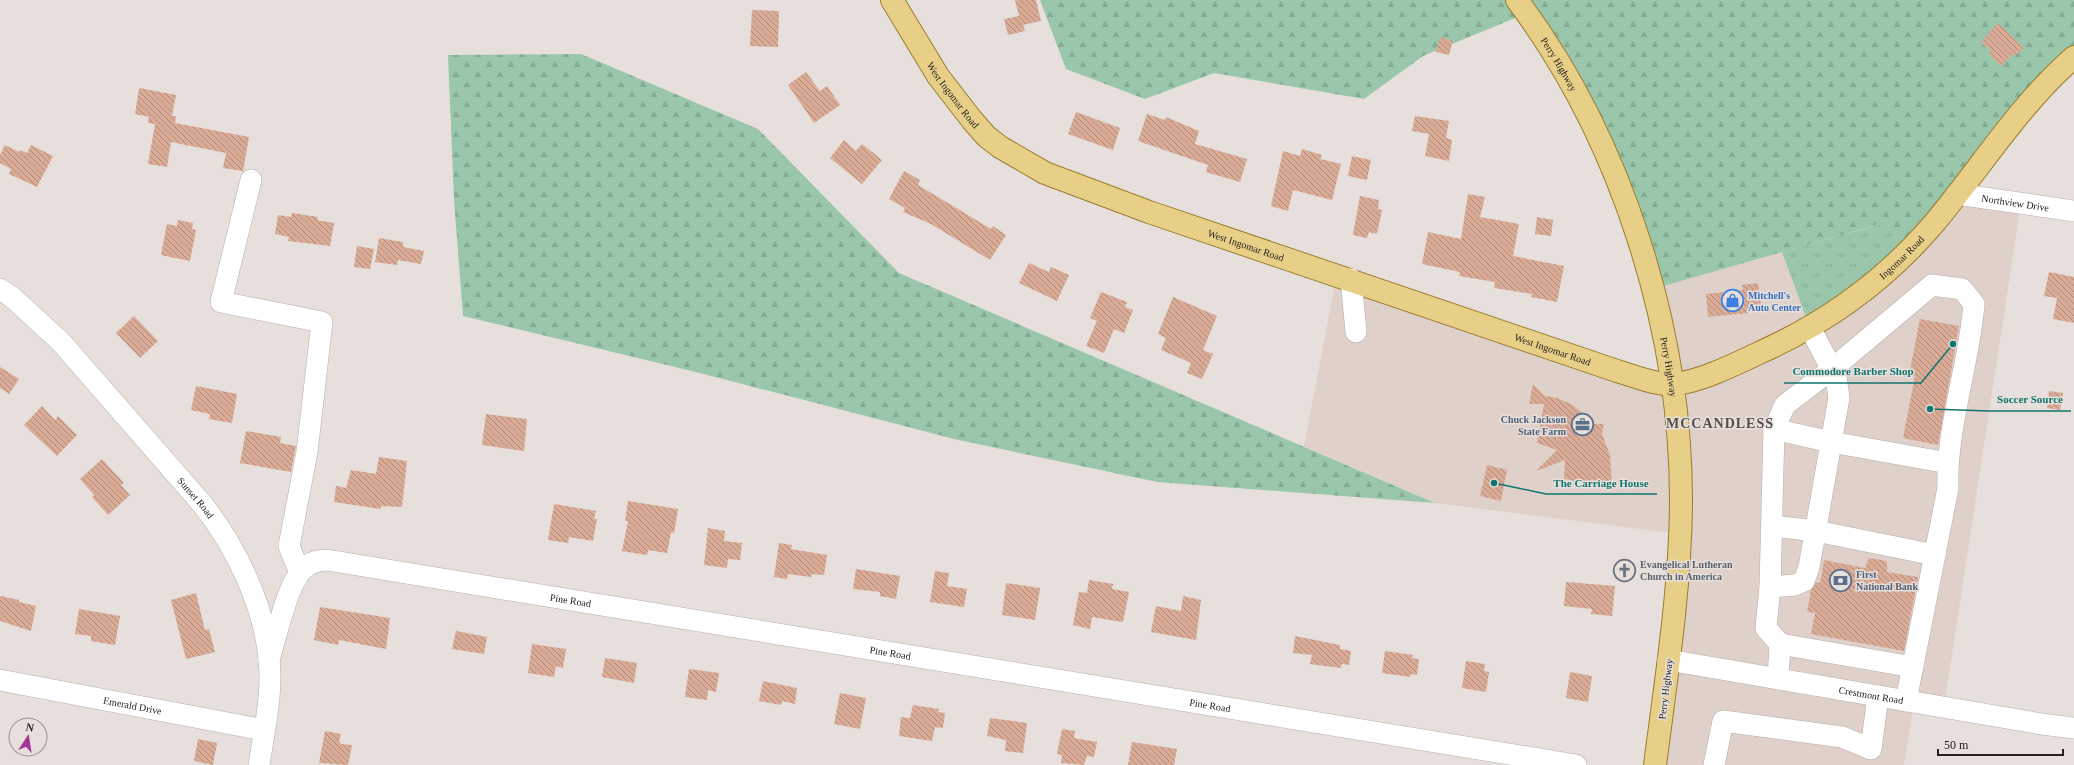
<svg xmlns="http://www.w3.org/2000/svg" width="2074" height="765" viewBox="0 0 2074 765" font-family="Georgia,serif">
<defs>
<pattern id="grass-tufts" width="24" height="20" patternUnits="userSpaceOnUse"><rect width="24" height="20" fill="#9ac7ac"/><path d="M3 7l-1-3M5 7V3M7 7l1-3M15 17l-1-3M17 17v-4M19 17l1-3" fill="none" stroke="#84ab94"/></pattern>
<pattern id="forest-firs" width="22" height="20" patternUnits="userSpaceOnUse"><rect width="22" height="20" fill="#9ac7ac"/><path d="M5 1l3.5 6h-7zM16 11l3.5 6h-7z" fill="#84ab94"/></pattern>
<pattern id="building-back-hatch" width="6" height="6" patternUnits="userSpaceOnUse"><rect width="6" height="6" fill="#daab96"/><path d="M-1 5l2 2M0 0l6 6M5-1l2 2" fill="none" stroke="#b08b7a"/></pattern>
</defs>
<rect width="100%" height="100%" fill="#e7dfdb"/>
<polygon fill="#e0d0ca" points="1957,194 2021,203 1944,707 1914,703 1904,765 1655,765 1680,534 1435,503 1304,446 1337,274 1672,384 1653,289 1782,252 1810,328"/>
<polygon fill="url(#grass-tufts)" points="1881,224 1913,246 1810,328 1782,252"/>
<g fill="url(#forest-firs)">
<polygon points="1040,0 2074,0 2074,57 1913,246 1880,224 1653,289 1644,255 1527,13 1423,56 1364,99 1214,73 1145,99 1066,69"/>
<polygon points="581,54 758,129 899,273 1435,503 1157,482 954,439 700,373 463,316 454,200 448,55"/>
</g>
<g fill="url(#building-back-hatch)">
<polygon points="1015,0 1036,0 1041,21 1023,25 1025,31 1008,35 1004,19 1019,16"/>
<polygon points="752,10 779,11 778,47 750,46"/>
<polygon points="1998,23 2024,48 2015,56 2013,54 2001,66 1989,54 1991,51 1981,42"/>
<polygon points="1440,37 1453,41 1449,55 1436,52"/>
<polygon points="806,72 820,91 827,86 840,105 814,123 788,85"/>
<polygon points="139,88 176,95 172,116 176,116 175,123 249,137 243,171 223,168 226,153 171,142 167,167 148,164 155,124 148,123 149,117 135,114"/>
<polygon points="1076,112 1120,128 1113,150 1068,134"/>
<polygon points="1147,114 1165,120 1166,117 1199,131 1195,144 1247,159 1240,182 1206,172 1208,165 1138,141"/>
<polygon points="1415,116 1449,121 1446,138 1452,140 1449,161 1425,156 1429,134 1412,131"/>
<polygon points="844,140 856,151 862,144 882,160 862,184 830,158"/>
<polygon points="5,145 19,152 20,150 27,153 31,145 53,156 37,187 9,174 11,169 0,163 0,155"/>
<polygon points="1302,149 1322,155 1320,159 1341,164 1332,200 1293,190 1288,211 1271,206 1283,151 1300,156"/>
<polygon points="1352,156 1371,160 1367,180 1348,176"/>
<polygon points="904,171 920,180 918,185 991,229 993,226 1006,235 990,260 931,224 903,212 905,208 889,199"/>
<polygon points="1468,194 1485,197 1480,217 1519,224 1513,256 1564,266 1557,302 1531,297 1532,294 1494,288 1495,282 1459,276 1460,272 1422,264 1428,232 1461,239"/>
<polygon points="1360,196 1379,200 1378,209 1382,210 1377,234 1369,232 1367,238 1353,235"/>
<polygon points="292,213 318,217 317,220 334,223 330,246 288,241 289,237 275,234 278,215 291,217"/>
<polygon points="1537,217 1553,220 1551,236 1535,234"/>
<polygon points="178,220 193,223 192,229 196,230 190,261 161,255 167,224 177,226"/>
<polygon points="379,238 403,242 403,247 424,251 421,264 398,260 397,265 375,262"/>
<polygon points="357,246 374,249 370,269 354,267"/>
<polygon points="1029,263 1049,272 1051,267 1069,275 1057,301 1019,283"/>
<polygon points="2049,272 2074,277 2074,323 2053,319 2057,298 2044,296"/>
<polygon points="1758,283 1761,307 1747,308 1748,313 1708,317 1706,294 1743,290 1742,285"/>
<polygon points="1101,292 1127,302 1125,307 1133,310 1124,333 1114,329 1104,353 1086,346 1097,321 1090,318"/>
<polygon points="1173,297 1217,316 1203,350 1213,354 1202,379 1187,373 1191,363 1161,350 1166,338 1158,334"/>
<polygon points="134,316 158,341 140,358 116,333"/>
<polygon points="1920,319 1959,326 1938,445 1903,438 1915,376 1909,375"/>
<polygon points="0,367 19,379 9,394 0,388"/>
<polygon points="1533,384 1545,396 1557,398 1571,404 1584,414 1594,424 1604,424 1602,434 1610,455 1612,487 1564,479 1565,460 1536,471 1557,450 1537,443 1544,404 1529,404"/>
<polygon points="196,386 237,394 232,423 209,419 210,414 191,410"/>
<polygon points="2049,391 2063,393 2060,410 2047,408"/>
<polygon points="42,406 55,420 58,416 77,435 57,456 24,425"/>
<polygon points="486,414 527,419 524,451 482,445"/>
<polygon points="246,431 281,437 280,443 296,446 291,472 240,463"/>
<polygon points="379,457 407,461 402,507 381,506 381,509 334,502 336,486 346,488 351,470 376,474"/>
<polygon points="102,459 124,483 121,485 130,495 108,515 92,497 94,495 80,479"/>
<polygon points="1487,465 1507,470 1501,501 1480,496"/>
<polygon points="628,501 678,509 674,533 671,532 667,553 648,550 647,555 622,551 628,521 625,521"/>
<polygon points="554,504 596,511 594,519 597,519 593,541 569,537 568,543 548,540"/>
<polygon points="708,528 725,531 724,541 742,543 740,560 728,559 727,568 704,565"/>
<polygon points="779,543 792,545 791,549 827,555 824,575 812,574 811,577 788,574 787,579 774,577"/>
<polygon points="1869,558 1887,561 1887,572 1918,577 1904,651 1811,634 1815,613 1807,612 1811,590 1816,582 1820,583 1824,560 1865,568"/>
<polygon points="856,569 900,576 896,599 880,596 880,592 853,589"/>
<polygon points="935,571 949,573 947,586 967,589 964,607 930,602"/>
<polygon points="1089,580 1113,584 1112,589 1129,592 1123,622 1092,617 1090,629 1073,625 1079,592 1087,593"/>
<polygon points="1566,582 1615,586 1612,616 1591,614 1592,609 1564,606"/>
<polygon points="1006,583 1040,588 1035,620 1002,615"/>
<polygon points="196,593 205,630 209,629 215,652 186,659 171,600"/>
<polygon points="0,596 19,600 19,602 36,606 31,631 0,621"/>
<polygon points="1183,596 1201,600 1196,640 1151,632 1156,606 1181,611"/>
<polygon points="320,607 390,618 386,649 339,640 338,645 314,640"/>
<polygon points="79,609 120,616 115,645 91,641 91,636 75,634"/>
<polygon points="456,631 487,637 484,654 452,649"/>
<polygon points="1295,636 1340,645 1340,649 1351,651 1349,665 1342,664 1341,668 1310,664 1312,655 1293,653"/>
<polygon points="532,644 566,649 563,668 556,666 554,677 528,673"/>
<polygon points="1385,651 1413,655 1412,658 1419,659 1417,675 1411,674 1410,677 1382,673"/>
<polygon points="605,658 637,663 634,683 602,677"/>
<polygon points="1466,661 1485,664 1484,671 1489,672 1486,692 1462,688"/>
<polygon points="689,669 719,673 716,692 708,690 707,700 685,697"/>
<polygon points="1570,672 1592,676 1588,702 1566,698"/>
<polygon points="763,681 797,688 795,704 782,701 781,705 759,701"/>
<polygon points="840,693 866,698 860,729 834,724"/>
<polygon points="913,705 939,709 938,712 945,713 943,728 935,727 932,741 899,736 901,717 910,718"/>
<polygon points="990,718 1027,723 1023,753 1005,751 1006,740 987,736"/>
<polygon points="1062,729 1075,731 1074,738 1097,742 1094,757 1087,756 1084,765 1061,763 1062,755 1057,754"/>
<polygon points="325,731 341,734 339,741 341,744 352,745 348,765 319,763"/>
<polygon points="198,739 217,743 213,765 194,761"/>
<polygon points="1132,742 1177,749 1174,765 1128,765"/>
</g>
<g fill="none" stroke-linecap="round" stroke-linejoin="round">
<defs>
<g id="minor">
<polyline points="251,180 221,302 322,322 307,452 289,546 300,573"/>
<path id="s1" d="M1957,194L2074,211"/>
<polyline points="1351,279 1356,332"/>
<path id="s2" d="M0,289L13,298L61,342L203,505C236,547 264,605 269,659C273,694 264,731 259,765"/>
<polyline points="1774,429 1831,442 1948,463"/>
<polyline points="1772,526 1816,531 1935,555"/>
<polyline points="1770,587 1795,585 1804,581 1809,567 1839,398 1836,377 1810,328"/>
<polyline points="1780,644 1913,667"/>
<path id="s3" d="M269,660C276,637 287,586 302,570C309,563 317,560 327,560L1576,765"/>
<path id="s4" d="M1668,660L2042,724L2074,728"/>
<path d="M1778,679L1780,644L1766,628L1770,587L1774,429L1785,405L1832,369L1932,285L1962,289L1974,304C1969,366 1946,427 1948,488L1906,701"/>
<path id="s5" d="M0,680L264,730"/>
<polyline points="1714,765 1723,721 1842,737 1871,749 1878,696"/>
</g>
<g id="major">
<path id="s6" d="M892,0L938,76L972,120L986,136L1000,147L1045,173L1149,212L1617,371C1634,376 1655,385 1673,384C1698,383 1738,363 1761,352C1828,322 1888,278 1936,221C1981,167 2020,104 2074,57"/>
<path id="s7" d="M1517,0C1622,140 1682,331 1681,505C1680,592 1666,679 1655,765"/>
</g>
</defs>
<use href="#minor" stroke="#b5ada9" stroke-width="22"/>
<use href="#major" stroke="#997d2f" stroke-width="24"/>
<use href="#minor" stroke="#fff" stroke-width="21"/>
<use href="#major" stroke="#e8cf87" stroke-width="22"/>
</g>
<defs>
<symbol id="shop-ring" viewBox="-11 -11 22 22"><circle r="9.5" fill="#e7dfdb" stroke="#3f7fe0" stroke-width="1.5"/><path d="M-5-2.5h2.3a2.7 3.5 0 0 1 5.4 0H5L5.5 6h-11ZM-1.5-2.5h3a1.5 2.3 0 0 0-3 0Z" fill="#3f7fe0"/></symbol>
<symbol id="office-ring" viewBox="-11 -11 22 22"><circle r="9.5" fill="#e7dfdb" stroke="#5c6f8a" stroke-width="1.5"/><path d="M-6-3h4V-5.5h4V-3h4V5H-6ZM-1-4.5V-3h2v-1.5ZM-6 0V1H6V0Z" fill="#5c6f8a"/></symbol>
<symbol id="church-ring" viewBox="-11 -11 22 22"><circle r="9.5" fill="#e7dfdb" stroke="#6b7280" stroke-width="1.5"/><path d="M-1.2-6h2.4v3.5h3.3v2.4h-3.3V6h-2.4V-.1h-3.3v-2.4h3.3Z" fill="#6b7280"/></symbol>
<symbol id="bank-ring" viewBox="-11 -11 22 22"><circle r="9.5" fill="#e7dfdb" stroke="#5c6f8a" stroke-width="1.5"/><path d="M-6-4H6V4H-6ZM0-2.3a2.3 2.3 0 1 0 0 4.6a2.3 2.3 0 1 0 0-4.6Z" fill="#5c6f8a"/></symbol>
</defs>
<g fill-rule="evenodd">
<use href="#shop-ring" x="1720" y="288" width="25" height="25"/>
<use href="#office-ring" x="1570" y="412" width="25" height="25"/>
<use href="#church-ring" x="1612" y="558" width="25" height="25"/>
<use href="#bank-ring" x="1828" y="568" width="25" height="25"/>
</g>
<g text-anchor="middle" stroke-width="3" stroke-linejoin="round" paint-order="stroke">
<g font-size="10" fill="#23201f" stroke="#e7dfdb">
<text dy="4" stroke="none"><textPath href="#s7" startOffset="77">Perry Highway</textPath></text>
<text dy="4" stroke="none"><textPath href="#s6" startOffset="113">West Ingomar Road</textPath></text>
<text dy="4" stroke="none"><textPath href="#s1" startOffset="59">Northview Drive</textPath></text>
<text dy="4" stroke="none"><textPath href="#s6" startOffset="449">West Ingomar Road</textPath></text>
<text dy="4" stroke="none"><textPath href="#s6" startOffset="1163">Ingomar Road</textPath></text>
<text dy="4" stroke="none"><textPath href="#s6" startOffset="773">West Ingomar Road</textPath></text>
<text dy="4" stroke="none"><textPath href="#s7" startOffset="401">Perry Highway</textPath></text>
<text dy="4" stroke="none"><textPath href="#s2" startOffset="287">Sunset Road</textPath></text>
<text dy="4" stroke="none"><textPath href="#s3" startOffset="371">Pine Road</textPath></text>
<text dy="4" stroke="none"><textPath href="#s3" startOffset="695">Pine Road</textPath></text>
<text transform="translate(1665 689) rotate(-83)" y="4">Perry Highway</text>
<text dy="4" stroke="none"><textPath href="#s4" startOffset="206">Crestmont Road</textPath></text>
<text dy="4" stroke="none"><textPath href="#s5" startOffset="135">Emerald Drive</textPath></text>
<text dy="4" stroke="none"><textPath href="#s3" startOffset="1019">Pine Road</textPath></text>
</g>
<g font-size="10" font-weight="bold" fill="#366cbe" stroke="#e7dfdb" text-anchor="start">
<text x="1748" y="299">Mitchell's<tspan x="1748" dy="12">Auto Center</tspan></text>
</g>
<g font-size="10" font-weight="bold" fill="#4e5e75" stroke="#e7dfdb" text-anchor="end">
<text x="1566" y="423">Chuck Jackson<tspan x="1566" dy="12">State Farm</tspan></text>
<text x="1856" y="578" text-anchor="start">First<tspan x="1856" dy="12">National Bank</tspan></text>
</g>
<g font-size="10" font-weight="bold" fill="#5b616d" stroke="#e7dfdb" text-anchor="start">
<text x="1640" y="568">Evangelical Lutheran<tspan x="1640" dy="12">Church in America</tspan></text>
</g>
<g font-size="14" font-weight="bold" letter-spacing="1" fill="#544d4a" stroke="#e7dfdb">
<text x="1720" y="428">MCCANDLESS</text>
</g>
</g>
<path fill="none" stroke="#0f766e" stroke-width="1.5" d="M1953 344L1921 383H1784M1930 409L1989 411H2071M1494 483L1546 494H1657"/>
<g fill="#0f766e" stroke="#e7dfdb" stroke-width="1.5">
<circle cx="1953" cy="344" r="4"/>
<circle cx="1930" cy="409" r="4"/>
<circle cx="1494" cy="483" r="4"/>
</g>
<g font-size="11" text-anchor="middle" font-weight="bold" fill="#0f766e" stroke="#e7dfdb" stroke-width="3" stroke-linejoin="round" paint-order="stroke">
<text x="1853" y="375">Commodore Barber Shop</text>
<text x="2030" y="403">Soccer Source</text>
<text x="1601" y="487">The Carriage House</text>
</g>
<g transform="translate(28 737) rotate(12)"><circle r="19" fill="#e7dfdb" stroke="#999390"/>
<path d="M0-3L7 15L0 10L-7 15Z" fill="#a23798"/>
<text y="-6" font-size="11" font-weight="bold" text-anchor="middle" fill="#23201f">N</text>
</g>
<path d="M1938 749v6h125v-6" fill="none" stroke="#23201f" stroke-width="2"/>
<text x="1944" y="749" font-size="12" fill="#23201f" stroke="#e7dfdb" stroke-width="3" paint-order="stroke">50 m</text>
</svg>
